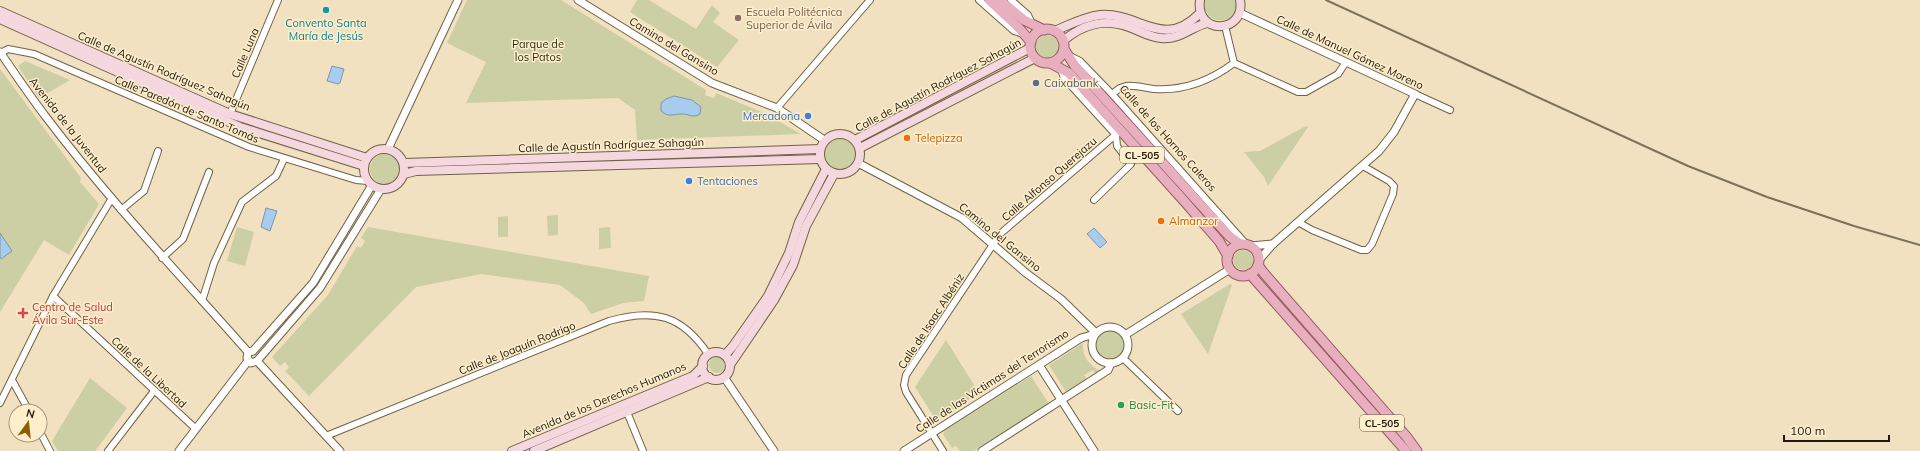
<svg xmlns="http://www.w3.org/2000/svg" width="1920" height="451" viewBox="0 0 1920 451" font-family="Mulish,sans-serif">
<rect width="100%" height="100%" fill="#f1e1c0"/>
<g fill="#cccea3">
<polygon points="467,0 561,0 706,90 705,95 714,98 716,93 764,113 801,134 637,140 635,110 618,98 466,103 486,62 447,43"/>
<polygon points="637,0 649,0 696,29 712,5 720,13 713,22 739,40 717,67 630,12"/>
<path d="M1205,0H1235C1243,26 1200,28 1205,0Z"/>
<circle cx="1047" cy="47" r="12"/>
<polygon points="25,61 70,80 39,98 18,66"/>
<polygon points="0,69 81,178 80,182 99,204 69,255 44,240 0,312"/>
<polygon points="1306,126 1308,127 1268,186 1264,177 1244,152 1260,151"/>
<circle cx="840" cy="154" r="15"/>
<circle cx="385" cy="169" r="15"/>
<polygon points="558,215 558,235 548,236 547,216"/>
<polygon points="508,216 508,237 498,237 498,217"/>
<polygon points="237,227 254,232 245,266 227,261"/>
<polygon points="368,227 649,276 644,301 623,303 591,314 584,303 560,285 481,274 416,287 309,396 285,371 289,368 285,362 280,366 272,357 328,295 357,246 361,248 365,241 361,238"/>
<polygon points="610,227 611,248 599,249 599,228"/>
<circle cx="1243" cy="260" r="10"/>
<polygon points="1230,284 1232,285 1208,354 1181,314"/>
<circle cx="1110" cy="344" r="15"/>
<polygon points="946,340 979,393 936,420 915,387"/>
<path d="M1083,343C1082,356 1089,366 1101,371L1095,374L1093,370L1084,375L1087,380L1066,392L1049,365Z"/>
<circle cx="717" cy="365" r="8"/>
<polygon points="1031,376 1049,404 974,451 960,451 956,446 952,448 943,434 944,431"/>
<polygon points="90,378 127,408 95,451 58,451 52,441"/>
</g>
<g fill="#a8cced" stroke="#7f96aa">
<polygon points="332,66 344,69 340,83 338,84 327,81"/>
<path d="M674,96L692,100L701,107L700,114C692,119 688,113 681,114C673,114 669,118 661,111V103L666,99Z"/>
<polygon points="266,208 277,211 270,231 261,227"/>
<polygon points="1094,228 1107,242 1100,248 1087,234"/>
<polygon points="0,233 12,251 1,259 0,257"/>
</g>
<g fill="none" stroke-linecap="round" stroke-linejoin="round">
<defs>
<g id="minor">
<polyline points="979,0 1014,31 1023,34"/>
<polyline points="1011,0 1028,15 1032,24"/>
<polyline points="1225,26 1234,63 1298,92 1306,92 1338,74 1346,62"/>
<polyline points="1,53 8,49 34,54 249,147 356,180 368,181"/>
<polyline points="1068,55 1080,61 1112,94 1246,244"/>
<polyline points="1060,67 1064,78 1116,135 1117,146 1131,164 1094,200"/>
<path d="M1112,94L1120,88L1126,86C1136,85 1145,88 1154,89C1184,91 1210,81 1234,63"/>
<polyline points="1415,94 1450,110"/>
<polyline points="777,108 870,0"/>
<polyline points="230,114 278,0"/>
<polyline points="121,210 144,191 158,151"/>
<polyline points="1298,222 1312,230 1361,250 1367,250 1372,244 1393,194 1394,186 1389,181 1363,166"/>
<polyline points="162,258 183,239 209,172"/>
<polyline points="53,296 196,429"/>
<polyline points="202,301 214,263 242,202 276,176 284,159"/>
<polyline points="1123,358 1178,411"/>
<polyline points="12,380 29,411"/>
<polyline points="0,403 53,296 112,198"/>
<polyline points="627,412 643,451"/>
<polyline points="40,432 50,451"/>
<path d="M326,436L609,321C654,308 682,315 708,354"/>
<polyline points="108,451 154,391"/>
<polyline points="943,451 906,392 904,385 906,375 1000,234 1120,131"/>
</g>
<g id="tertiary">
<polyline points="578,0 712,83 777,108 824,140"/>
<polyline points="1240,13 1415,94 1394,132 1379,151 1273,244 1259,260"/>
<path d="M0,52C15,74 30,96 46,117C109,200 180,275 248,352"/>
<polyline points="388,149 458,0"/>
<polyline points="858,163 962,218 1026,273 1061,299 1096,333"/>
<polyline points="1251,246 1273,244"/>
<circle cx="1110" cy="345" r="18"/>
<polyline points="1125,335 1230,269"/>
<polyline points="248,352 247,358 251,363 257,361 320,288 381,189"/>
<polyline points="248,352 253,351 313,283 372,185"/>
<polyline points="257,361 340,451"/>
<polyline points="1039,365 1094,451"/>
<polyline points="724,377 774,451"/>
<polyline points="179,451 248,361"/>
<polyline points="904,451 1081,338 1095,334"/>
<polyline points="982,451 1108,370 1111,363"/>
</g>
<g id="secondary">
<path d="M1200,0C1195,36 1246,34 1240,0"/>
<polyline points="0,11 230,114 367,158"/>
<polyline points="0,19 240,127 364,166"/>
<path d="M1054,31C1069,25 1084,17 1100,15C1140,12 1163,51 1200,13"/>
<path d="M1063,41C1083,24 1104,18 1129,27C1140,31 1149,37 1161,38C1180,40 1191,27 1207,23"/>
<circle cx="840" cy="154" r="20"/>
<polyline points="855,140 1030,48"/>
<polyline points="860,148 1035,58"/>
<circle cx="384" cy="169" r="20"/>
<polyline points="404,163 820,149"/>
<polyline points="404,174 416,171 820,159"/>
<circle cx="716" cy="366" r="14"/>
<polyline points="725,355 733,346 768,296 789,253 799,222 826,169"/>
<polyline points="730,365 774,300 793,265 806,226 834,174"/>
<polyline points="512,451 693,376 703,366"/>
<polyline points="534,451 709,377"/>
</g>
<g id="primary">
<polyline points="989,0 1018,27 1031,42"/>
<polyline points="1000,0 1024,20 1044,30"/>
<circle cx="1047" cy="46" r="17"/>
<polyline points="1064,49 1075,66 1229,236 1240,244"/>
<polyline points="1050,63 1069,73 1185,202 1219,241 1228,256"/>
<circle cx="1243" cy="260" r="16"/>
<polyline points="1258,265 1263,272 1406,436 1417,451"/>
<polyline points="1250,274 1406,451"/>
</g>
</defs>
<use href="#minor" stroke="#706244" stroke-width="8"/>
<use href="#tertiary" stroke="#706244" stroke-width="9"/>
<use href="#secondary" stroke="#706244" stroke-width="10"/>
<use href="#primary" stroke="#985865" stroke-width="11"/>
<use href="#minor" stroke="#fff" stroke-width="6"/>
<use href="#tertiary" stroke="#fff" stroke-width="7"/>
<use href="#secondary" stroke="#f4d7df" stroke-width="8"/>
<use href="#primary" stroke="#e8afbf" stroke-width="9"/>
<polyline stroke="#7c725c" stroke-width="2" points="1326,0 1688,166 1767,197 1854,226 1920,245"/>
</g>
<circle fill="#0f9aa8" stroke="#feeecc" stroke-width="1.5" cx="326" cy="10" r="4"/>
<circle fill="#8d6e63" stroke="#feeecc" stroke-width="1.5" cx="738" cy="18" r="4"/>
<circle fill="#5c6f8a" stroke="#feeecc" stroke-width="1.5" cx="1036" cy="83" r="4"/>
<g fill="#3f7fe0" stroke="#feeecc" stroke-width="1.5">
<circle cx="808" cy="116" r="4"/>
<circle cx="689" cy="181" r="4"/>
</g>
<g fill="#e8710a" stroke="#feeecc" stroke-width="1.5">
<circle cx="907" cy="138" r="4"/>
<circle cx="1161" cy="221" r="4"/>
</g>
<path fill="#e0444e" stroke="#feeecc" stroke-width="1.5" d="M21 307h4v4h4v4h-4v4h-4v-4h-4v-4h4z"/>
<circle fill="#2e9e5b" stroke="#feeecc" stroke-width="1.5" cx="1121" cy="405" r="4"/>
<g text-anchor="middle" stroke-width="3" stroke-linejoin="round" paint-order="stroke">
<g fill="#feeecc" stroke="#625946" stroke-width="1">
<rect x="1120" y="147" width="44" height="16" rx="3"/>
<rect x="1360" y="415" width="44" height="16" rx="3"/>
</g>
<g font-size="10" font-weight="bold" fill="#1f190d">
<text x="1142" y="159">CL-505</text>
<text x="1382" y="427">CL-505</text>
</g>
<g font-size="11" fill="#785e54" stroke="#feeecc" text-anchor="start">
<text x="746" y="16">Escuela Politécnica<tspan x="746" dy="13">Superior de Ávila</tspan></text>
</g>
<g font-size="11" fill="#0d838f" stroke="#feeecc">
<text x="326" y="27">Convento Santa<tspan x="326" dy="13">María de Jesús</tspan></text>
</g>
<g font-size="11" fill="#2f300c" stroke="#feeecc">
<text x="538" y="48">Parque de<tspan x="538" dy="13">los Patos</tspan></text>
</g>
<g font-size="11" fill="#1f190d" stroke="#feeecc">
<text transform="translate(674 46) rotate(31)" y="4">Camino del Gansino</text>
<text transform="translate(1350 52) rotate(25)" y="4">Calle de Manuel Gómez Moreno</text>
<text transform="translate(245 53) rotate(-67)" y="4">Calle Luna</text>
<text transform="translate(164 71) rotate(23)" y="4">Calle de Agustín Rodríguez Sahagún</text>
<text transform="translate(938 85) rotate(-28)" y="4">Calle de Agustín Rodríguez Sahagún</text>
<text transform="translate(187 109) rotate(23)" y="4">Calle Paredón de Santo Tomás</text>
<text transform="translate(68 125) rotate(52)" y="4">Avenida de la Juventud</text>
<text transform="translate(1168 138) rotate(48)" y="4">Calle de los Hornos Caleros</text>
<text transform="translate(611 145) rotate(-2)" y="4">Calle de Agustín Rodríguez Sahagún</text>
<text transform="translate(1049 179) rotate(-41)" y="4">Calle Alfonso Querejazu</text>
<text transform="translate(1000 237) rotate(39)" y="4">Camino del Gansino</text>
<text transform="translate(931 321) rotate(-57)" y="4">Calle de Isaac Albéniz</text>
<text transform="translate(517 348) rotate(-22)" y="4">Calle de Joaquín Rodrigo</text>
<text transform="translate(149 372) rotate(43)" y="4">Calle de la Libertad</text>
<text transform="translate(992 381) rotate(-33)" y="4">Calle de las Víctimas del Terrorismo</text>
<text transform="translate(604 400) rotate(-23)" y="4">Avenida de los Derechos Humanos</text>
</g>
<g font-size="11" fill="#4e5e75" stroke="#feeecc" text-anchor="start">
<text x="1044" y="87">Caixabank</text>
</g>
<g font-size="11" fill="#366cbe" stroke="#feeecc" text-anchor="end">
<text x="800" y="120">Mercadona</text>
<text x="697" y="185" text-anchor="start">Tentaciones</text>
</g>
<g font-size="11" fill="#c56008" stroke="#feeecc" text-anchor="start">
<text x="915" y="142">Telepizza</text>
<text x="1169" y="225">Almanzor</text>
</g>
<g font-size="11" fill="#be3a42" stroke="#feeecc" text-anchor="start">
<text x="32" y="311">Centro de Salud<tspan x="32" dy="13">Ávila Sur-Este</tspan></text>
</g>
<g font-size="11" fill="#27864d" stroke="#feeecc" text-anchor="start">
<text x="1129" y="409">Basic-Fit</text>
</g>
</g>
<g transform="translate(28 423) rotate(15)"><circle r="19" fill="#feeecc" stroke="#a59980"/>
<path d="M0-3L7 15L0 10L-7 15Z" fill="#8b5c02"/>
<text y="-6" font-size="11" font-weight="bold" text-anchor="middle" fill="#1f190d">N</text>
</g>
<path d="M1784 435v6h105v-6" fill="none" stroke="#1f190d" stroke-width="2"/>
<text x="1790" y="435" font-size="12" fill="#1f190d" stroke="#feeecc" stroke-width="3" paint-order="stroke">100 m</text>
</svg>
